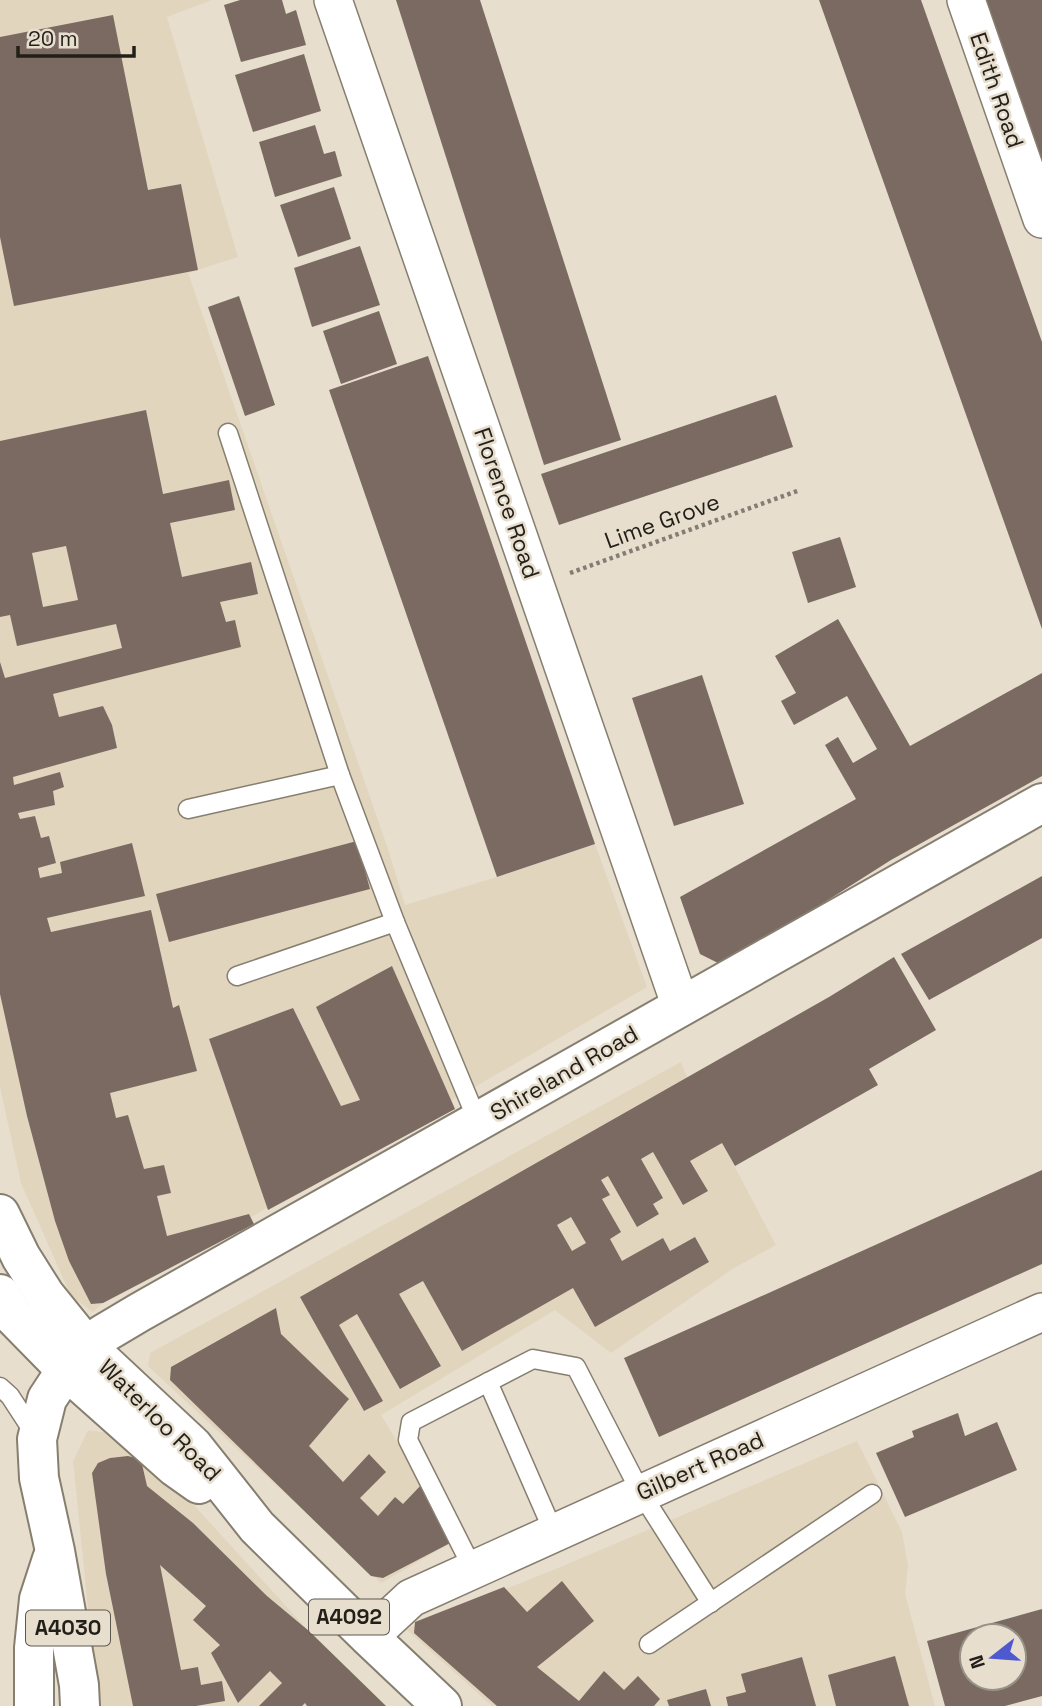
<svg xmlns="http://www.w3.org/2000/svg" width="1042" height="1706" viewBox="0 0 1042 1706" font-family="'Space Grotesk',sans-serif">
<rect width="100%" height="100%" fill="#e7dece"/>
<g fill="#e2d5be">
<polygon points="0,0 212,0 167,17 238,257 188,273 388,849 405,905 497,877 595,844 647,987 103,1303 93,1312 71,1296 21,1183 0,1087"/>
<polygon points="681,1062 685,1072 776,1245 734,1268 611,1353 555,1310 381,1415 456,1540 381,1583 148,1366 150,1353"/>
<polygon points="88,1430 132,1437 305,1627 386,1706 98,1706 73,1461"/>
<polygon points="857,1441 902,1532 908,1565 905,1594 935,1706 492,1706 406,1629 558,1568"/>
</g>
<g fill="#7a6a62" fill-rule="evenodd">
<polygon points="240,0 282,0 286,14 296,10 306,45 241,62 224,5"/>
<polygon points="396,0 480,0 621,440 544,465"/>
<polygon points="819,0 921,0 1042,342 1042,629"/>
<polygon points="985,0 1042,0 1042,167"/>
<polygon points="113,15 148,190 181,184 198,270 14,306 0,237 0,37"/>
<polygon points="304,54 321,111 253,132 235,75"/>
<polygon points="315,125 324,154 335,151 342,176 275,197 259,142"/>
<polygon points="334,187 351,239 298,257 280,205"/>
<polygon points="360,246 380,305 312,327 294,268"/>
<polygon points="239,296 275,405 245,416 208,307"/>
<polygon points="379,311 397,364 341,384 323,331"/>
<polygon points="428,356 595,844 497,877 329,390"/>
<polygon points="776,395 793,447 559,525 541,474"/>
<path d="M146,410L163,494L229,480L235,510L170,523L182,577L251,562L258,594L220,602L226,622L235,620L241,647L53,694L59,717L103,706L112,725L117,748L13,777L14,785L60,772L64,787L53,791L55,805L18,813L20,819L35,816L41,838L49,836L56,863L38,868L40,878L62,873L60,862L132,843L145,896L47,918L51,932L151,910L173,1008L179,1005L197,1071L110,1093L116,1118L128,1115L144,1169L164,1165L171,1193L157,1196L167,1236L249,1214L254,1224L103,1303L91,1304L69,1261L55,1221L27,1116L0,994V662L5,678L122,648L116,624L17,646L10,615L0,617V441ZM66,546L78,600L43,607L32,553Z"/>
<polygon points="840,537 856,587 808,603 792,552"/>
<polygon points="838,619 910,746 1042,673 1042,776 891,860 724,966 700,954 680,897 856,799 825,745 838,737 853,763 877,749 847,696 794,725 781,701 796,693 775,656"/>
<polygon points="702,675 744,804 674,826 632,698"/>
<polygon points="357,841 370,889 169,942 156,894"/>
<polygon points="1042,876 1042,938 929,1000 901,954"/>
<path d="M894,957L936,1030L869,1069L878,1085L735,1166L722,1143L690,1161L708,1191L683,1205L653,1152L641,1159L663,1198L653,1204L659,1214L637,1227L608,1176L601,1180L610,1195L602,1199L621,1232L610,1239L622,1261L663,1238L670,1251L695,1237L709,1262L595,1327L573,1288L462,1351L423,1281L399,1294L441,1366L400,1389L357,1314L339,1325L383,1401L364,1411L300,1297L829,997ZM571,1217L586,1243L572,1251L557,1225Z"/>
<polygon points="392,966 455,1109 268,1210 209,1039 293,1008 341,1106 360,1100 316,1007"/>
<polygon points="1042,1170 1042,1264 659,1437 624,1358"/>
<polygon points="276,1308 281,1334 349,1399 309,1446 343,1482 369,1454 386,1472 360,1498 378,1516 395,1497 403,1504 422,1484 456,1540 383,1578 371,1576 170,1380 171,1367"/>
<polygon points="958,1413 965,1436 997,1422 1017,1470 905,1517 876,1453 914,1437 912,1431"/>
<polygon points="128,1456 136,1458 142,1464 147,1486 193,1523 267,1596 309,1631 386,1706 307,1706 305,1703 302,1706 259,1706 282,1683 270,1671 238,1703 211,1653 220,1645 193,1620 206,1606 160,1565 181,1670 198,1667 201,1685 222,1681 225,1701 196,1706 133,1706 106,1574 92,1473 98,1463 110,1458"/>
<polygon points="562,1581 594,1621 537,1667 579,1701 604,1671 624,1690 638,1676 660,1699 654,1706 497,1706 414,1633 415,1622 504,1587 527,1612"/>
<path d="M1042,1609V1696L1005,1706H945L927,1641ZM972,1636H1014V1678H972Z"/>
<polygon points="895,1656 909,1706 836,1706 828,1675"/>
<polygon points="802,1657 816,1706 728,1706 726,1697 746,1692 741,1674"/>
<polygon points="706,1689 711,1706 669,1706 667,1700"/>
</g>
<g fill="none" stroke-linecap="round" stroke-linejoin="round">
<defs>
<g id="lane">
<polyline points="228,433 340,775"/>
<polyline points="188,809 340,775 395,922"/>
<polyline points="237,976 395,922 478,1122"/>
<polyline points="488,1382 554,1533"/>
<polyline points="0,1387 10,1396 36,1436"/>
<polyline points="473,1569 408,1440 411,1422 533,1359 576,1367 641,1493 711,1603"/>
<polyline points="649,1644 872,1494"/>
</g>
<g id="street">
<polyline points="333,0 681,1007"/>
<polyline points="966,0 1042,219"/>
<polyline points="369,1637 411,1598 1042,1312"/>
</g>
<polyline id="secondary" points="87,1347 103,1334 140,1312 1042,803"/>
<g id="primary">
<polyline points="0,1214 21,1257 45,1295 87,1347 193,1446 257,1527 369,1637 442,1706"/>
<polyline points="0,1294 15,1318 66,1370 175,1467 199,1484"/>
<polyline points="34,1706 34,1648 39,1599 52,1559"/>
<polyline points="80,1706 79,1685 55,1551 39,1478 37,1439 47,1399 66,1370 87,1347"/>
</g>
</defs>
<use href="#lane" stroke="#867e6f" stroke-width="21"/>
<use href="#street" stroke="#867e6f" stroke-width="40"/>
<use href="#secondary" stroke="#867e6f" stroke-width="42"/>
<use href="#primary" stroke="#867e6f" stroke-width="42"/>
<polyline stroke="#837d72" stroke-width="4.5" stroke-dasharray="3.5 3.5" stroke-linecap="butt" points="570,573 800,490"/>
<use href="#lane" stroke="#fff" stroke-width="18"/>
<use href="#street" stroke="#fff" stroke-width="37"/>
<use href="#secondary" stroke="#fff" stroke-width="38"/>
<use href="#primary" stroke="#fff" stroke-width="38"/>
</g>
<g text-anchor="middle" stroke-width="5" stroke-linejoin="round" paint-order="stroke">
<g fill="#e7dece" stroke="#5d584f" stroke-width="2">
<rect x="309" y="1599.5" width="80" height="35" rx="5"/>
<rect x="26" y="1610.5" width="84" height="35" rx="5"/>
</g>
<g font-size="21" font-weight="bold" fill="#221f19">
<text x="349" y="1624">A4092</text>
<text x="68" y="1635">A4030</text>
</g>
<g font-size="23" fill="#221f19" stroke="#e7dece">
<text transform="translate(997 90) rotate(71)" y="8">Edith Road</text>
<text transform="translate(507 503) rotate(71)" y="8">Florence Road</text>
<text transform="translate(662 521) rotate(-20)" y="8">Lime Grove</text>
<text transform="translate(564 1073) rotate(-30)" y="8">Shireland Road</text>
<text transform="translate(160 1420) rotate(45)" y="8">Waterloo Road</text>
<text transform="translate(700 1466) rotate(-24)" y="8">Gilbert Road</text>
</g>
</g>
<g transform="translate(993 1657) rotate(253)"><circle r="33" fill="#e7dece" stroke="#989286" stroke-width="2"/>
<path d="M0-5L12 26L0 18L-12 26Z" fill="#4f59cf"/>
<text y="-10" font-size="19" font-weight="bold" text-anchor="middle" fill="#221f19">N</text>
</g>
<path d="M18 46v10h116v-10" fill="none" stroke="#221f19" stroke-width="3.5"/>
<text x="28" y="46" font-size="21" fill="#221f19" stroke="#e7dece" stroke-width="5" paint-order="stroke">20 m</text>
</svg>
